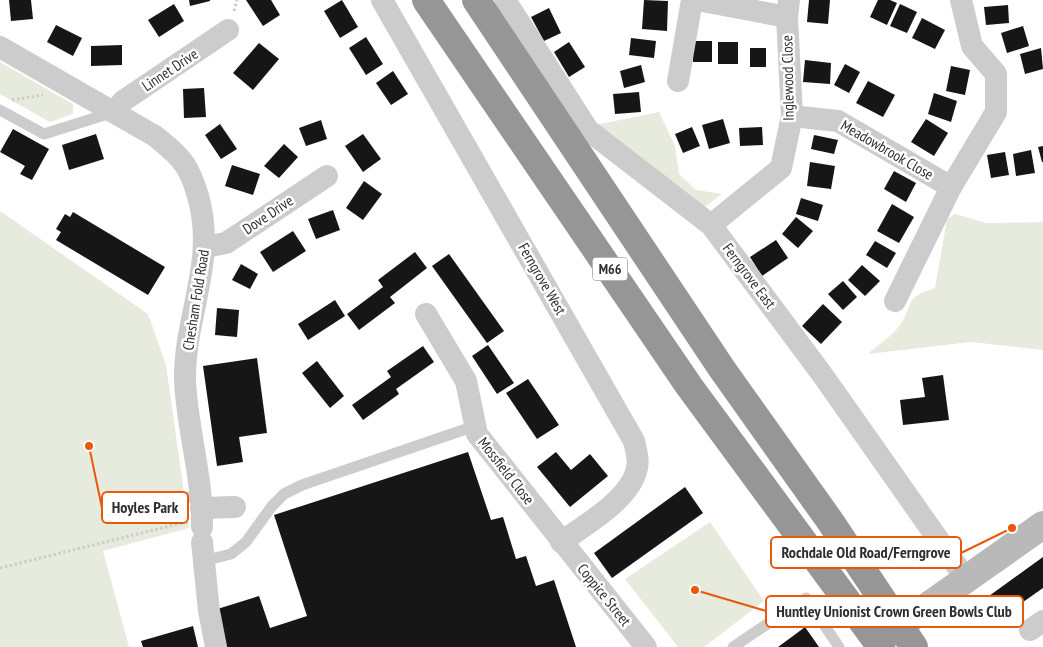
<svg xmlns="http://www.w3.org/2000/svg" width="1043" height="647" viewBox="0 0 1043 647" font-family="'PT Sans Narrow',sans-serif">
<rect width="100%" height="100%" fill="#fff"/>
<g fill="#e7ebde">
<polygon points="0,62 73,104 73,114 50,122 0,94"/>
<polygon points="659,112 675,146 679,174 696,190 722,194 706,206 694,206 595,125"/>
<polygon points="0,211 148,314 166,365 189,528 103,551 129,647 0,647"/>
<path d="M955,214L987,223L1043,222V350L971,342L868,354C878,345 892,336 900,325C915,303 903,298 935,288L947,219Z"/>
<polygon points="710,522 764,601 704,647 678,647 625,579"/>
</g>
<g fill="#161616">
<polygon points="9,0 31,0 33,19 11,21"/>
<polygon points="189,0 210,0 210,1 190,6"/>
<polygon points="246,0 271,0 280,15 263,26"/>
<polygon points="342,0 358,27 340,38 324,11"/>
<polygon points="644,0 668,1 667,31 642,29"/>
<polygon points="809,0 830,0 828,24 807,22"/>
<polygon points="878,0 890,0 897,3 887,25 870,17"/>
<polygon points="174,4 184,21 159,37 148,20"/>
<polygon points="900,4 917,12 907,33 890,26"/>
<polygon points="1008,5 1009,23 986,25 984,7"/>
<polygon points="549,8 561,33 544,41 531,17"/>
<polygon points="922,18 945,30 935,49 912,38"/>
<polygon points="56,25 82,38 73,56 47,42"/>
<polygon points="1023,26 1029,46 1007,53 1001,33"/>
<polygon points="366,37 383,64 366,75 349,48"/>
<polygon points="631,38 656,41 654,58 629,55"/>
<rect x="693" y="41" width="19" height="21"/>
<polygon points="569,42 585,67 569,77 554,52"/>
<rect x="718" y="42" width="20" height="22"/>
<polygon points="259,43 279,59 253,90 233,73"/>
<polygon points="122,45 122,65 91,66 91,46"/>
<rect x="750" y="48" width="16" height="19"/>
<polygon points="1041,48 1043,69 1025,74 1020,54"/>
<polygon points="805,60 831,63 830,84 803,82"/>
<polygon points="845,64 860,72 849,93 834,85"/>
<polygon points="641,65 645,82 624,88 620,71"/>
<polygon points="951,66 970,70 965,95 946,91"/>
<polygon points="393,71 408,94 391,105 376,83"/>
<polygon points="868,81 895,95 883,117 856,103"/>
<polygon points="204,88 206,117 184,118 183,89"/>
<polygon points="639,92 641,112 615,114 613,94"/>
<polygon points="934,93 957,101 951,122 928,114"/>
<polygon points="723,119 730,143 709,149 702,125"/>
<polygon points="926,119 948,133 934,156 911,142"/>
<polygon points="321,120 327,139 306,146 299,128"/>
<polygon points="220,124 237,149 221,159 205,135"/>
<polygon points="692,127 700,146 683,153 675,134"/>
<polygon points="762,127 763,145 740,146 739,128"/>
<polygon points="13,129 49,149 32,180 20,174 25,166 0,152"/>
<polygon points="96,134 104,159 69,170 62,145"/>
<polygon points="363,134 381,159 363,172 345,146"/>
<polygon points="814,135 838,140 834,154 811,149"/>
<polygon points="284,144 298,157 279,178 264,166"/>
<polygon points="1043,146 1043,162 1042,162 1038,147"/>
<polygon points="1031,150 1035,173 1016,176 1013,154"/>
<polygon points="1005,152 1009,175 991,178 987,155"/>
<polygon points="810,162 835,166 831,189 807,186"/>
<polygon points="232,165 260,174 253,195 225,186"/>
<polygon points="894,171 916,183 906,202 884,189"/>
<polygon points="364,181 382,194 363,220 346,208"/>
<polygon points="801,198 823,205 818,221 796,214"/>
<polygon points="892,204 914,217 899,243 877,231"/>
<polygon points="333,210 340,230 316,239 308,219"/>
<polygon points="73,212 165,267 148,295 56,240 61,232 56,229 65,214 70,217"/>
<polygon points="796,217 813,231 798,248 782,234"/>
<polygon points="293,231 306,251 273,272 260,252"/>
<polygon points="776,240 788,258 762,276 750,257"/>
<polygon points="875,241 896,253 887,268 866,255"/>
<polygon points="415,252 427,268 390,297 395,303 359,330 347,314 383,287 378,280"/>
<polygon points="449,254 504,331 487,343 432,266"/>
<polygon points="241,264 258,274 250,289 232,280"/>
<polygon points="862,265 880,281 865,296 848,280"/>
<polygon points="843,281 857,297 843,310 828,294"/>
<polygon points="335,300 345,316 308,340 298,324"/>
<polygon points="823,304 842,322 821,344 802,326"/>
<polygon points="217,308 239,310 237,337 215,335"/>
<polygon points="488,345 514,383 497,394 472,356"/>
<polygon points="423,346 434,362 396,389 399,394 363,420 352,405 391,377 387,371"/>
<polygon points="257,358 267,433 239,437 243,462 217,466 203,366"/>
<polygon points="317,361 344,396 330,408 302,373"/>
<polygon points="943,375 949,420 903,425 900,400 925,397 922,378"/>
<polygon points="528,379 559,425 537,439 506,393"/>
<polygon points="468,452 491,520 503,517 516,559 526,556 536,586 554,580 576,647 223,647 211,611 259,596 270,628 307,616 274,515"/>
<polygon points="556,452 571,470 590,454 608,476 570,507 537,467"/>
<polygon points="685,487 703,513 612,578 594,553"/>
<polygon points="1043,557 1043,588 1003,616 989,596"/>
<polygon points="193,626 198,647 143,647 141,641"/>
<polygon points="805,627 819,647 778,647 793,636"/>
</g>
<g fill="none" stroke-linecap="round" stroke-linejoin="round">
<g stroke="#ccc" stroke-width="3" stroke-dasharray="2.5 2.5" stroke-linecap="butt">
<polyline points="234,11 237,0"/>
<polyline points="12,100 43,95"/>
<polyline points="0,568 182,523"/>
</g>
<g stroke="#ccc" stroke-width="11">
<polyline points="0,110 44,134 114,112"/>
<polyline points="159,500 200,496"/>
<polyline points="203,561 231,554 246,542 272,506 284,494 302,485 475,426"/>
<polyline points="733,647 806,598 839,647"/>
</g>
<g stroke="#ccc" stroke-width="22">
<path d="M382,0L634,441C636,450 639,460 637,468C631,499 585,525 561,542"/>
<polyline points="505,0 588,130 711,225 824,377 966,579"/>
<polyline points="697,0 787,17"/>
<path d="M0,47L155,136C166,145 177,153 185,165C191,174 195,186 198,196C217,262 184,316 185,380C187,429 203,478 202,527"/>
<polyline points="678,81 692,0"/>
<polyline points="114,112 123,101 228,30"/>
<polyline points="792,116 838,121 951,187"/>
<polyline points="711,225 781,168 792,116 787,17 789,0"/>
<polyline points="205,247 226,243 327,176"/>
<polyline points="895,301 951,187 996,112 996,74 972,46 961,0"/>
<polyline points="426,314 466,381 477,434 646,647"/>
<polyline points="201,508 235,507"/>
<polyline points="202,542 209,611 216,647"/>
<polyline points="1030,630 1043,621"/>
</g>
<polyline stroke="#b9b9b9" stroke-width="28" points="881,639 1043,525"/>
<g stroke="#969696" stroke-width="28">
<polyline points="426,0 689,386 881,647"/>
<polyline points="476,0 722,369 830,521 914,647"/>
</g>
</g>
<g text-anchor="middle" stroke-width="5" stroke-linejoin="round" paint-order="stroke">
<rect fill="#fff" stroke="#6d6d6d" stroke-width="1" x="592.5" y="257.5" width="35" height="23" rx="4"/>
<g font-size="14" font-weight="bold" fill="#2f2f2f">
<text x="610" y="274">M66</text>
</g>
<g font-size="15" fill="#2f2f2f" stroke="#fff">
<text transform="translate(170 70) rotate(-34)" y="5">Linnet Drive</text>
<text transform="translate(788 78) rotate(-91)" y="5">Inglewood Close</text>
<text transform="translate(887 150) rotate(30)" y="5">Meadowbrook Close</text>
<text transform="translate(268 215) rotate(-34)" y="5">Dove Drive</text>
<text transform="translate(749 276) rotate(53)" y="5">Ferngrove East</text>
<text transform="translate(542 279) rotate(60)" y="5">Ferngrove West</text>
<text transform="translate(196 300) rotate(-81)" y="5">Chesham Fold Road</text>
<text transform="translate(506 471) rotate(52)" y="5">Mossfield Close</text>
<text transform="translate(604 595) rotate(51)" y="5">Coppice Street</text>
</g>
</g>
<path fill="none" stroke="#e8590c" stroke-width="2" d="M89 446L102 508M1012 528L961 553M695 590L766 611"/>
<g fill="#e8590c" stroke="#fff" stroke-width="2">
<circle cx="89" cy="446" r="5"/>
<circle cx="1012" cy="528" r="5"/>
<circle cx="695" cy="590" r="5"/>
</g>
<g fill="#fff" stroke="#e8590c" stroke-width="2">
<rect x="102" y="492" width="86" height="31" rx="5"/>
<rect x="771" y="537" width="190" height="31" rx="5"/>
<rect x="766" y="596" width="257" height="31" rx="5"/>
</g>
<g font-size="16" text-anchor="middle" font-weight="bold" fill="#2f2f2f">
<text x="145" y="513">Hoyles Park</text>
<text x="866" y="558">Rochdale Old Road/Ferngrove</text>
<text x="894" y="617">Huntley Unionist Crown Green Bowls Club</text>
</g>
</svg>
